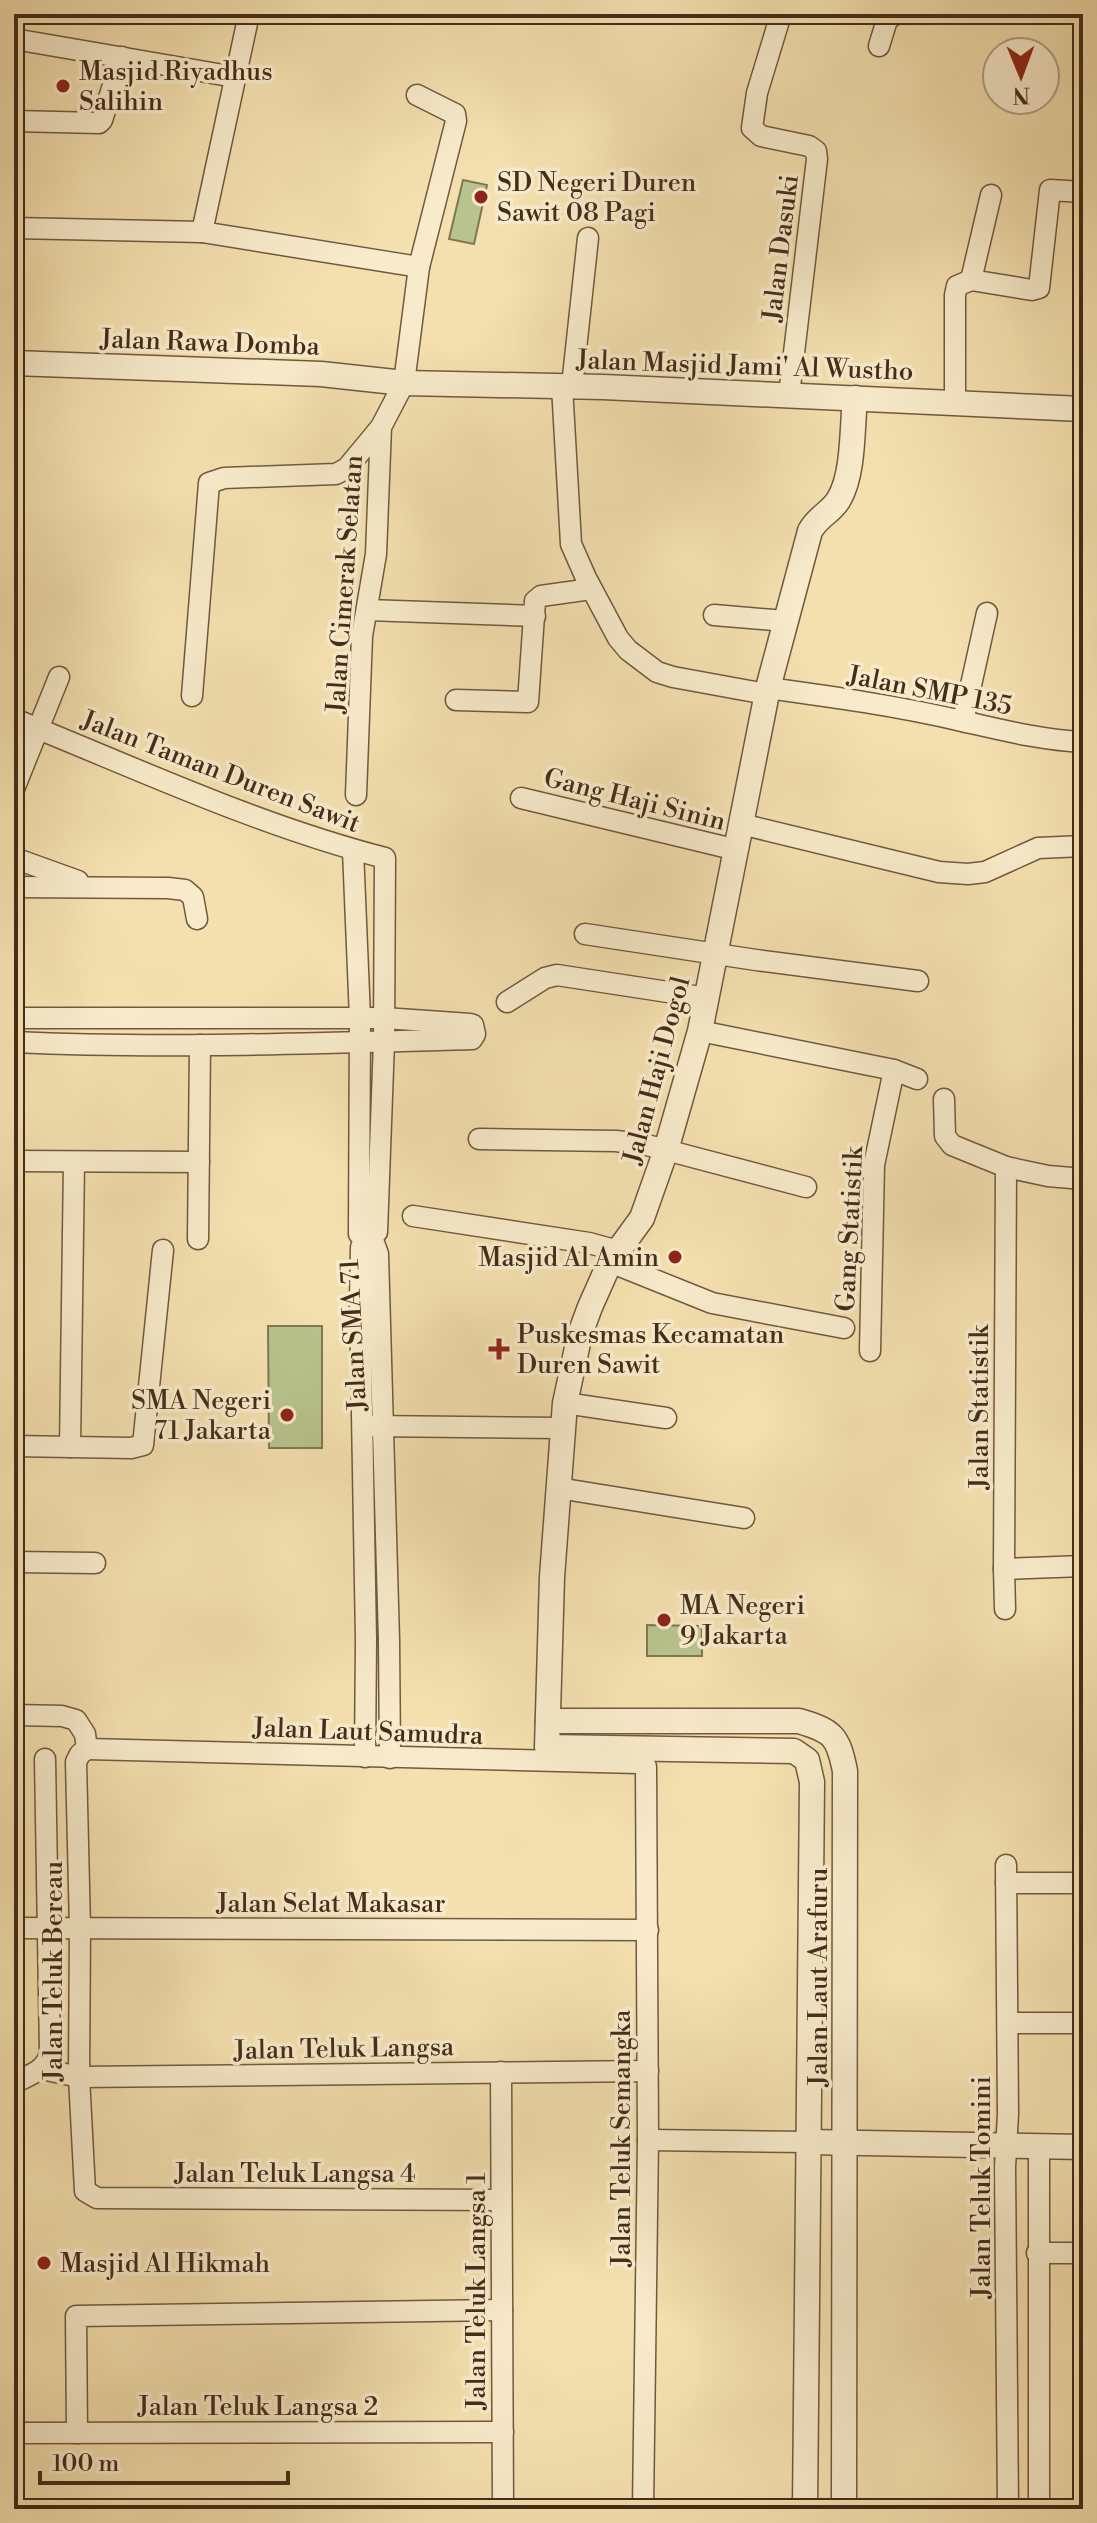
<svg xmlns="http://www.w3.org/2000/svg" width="1097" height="2523" viewBox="0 0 1097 2523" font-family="'Libre Bodoni',serif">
<rect width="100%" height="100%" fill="#f4e0af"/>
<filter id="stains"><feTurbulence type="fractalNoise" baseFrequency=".0025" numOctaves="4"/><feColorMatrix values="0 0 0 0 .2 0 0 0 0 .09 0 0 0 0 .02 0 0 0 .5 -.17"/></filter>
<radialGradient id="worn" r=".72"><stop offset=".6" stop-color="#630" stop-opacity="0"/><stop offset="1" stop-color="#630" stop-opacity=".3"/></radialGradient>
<g fill="#b8c38d" stroke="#7e7854" stroke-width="2">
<polygon points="463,180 487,185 474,244 449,239"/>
<polygon points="268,1326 322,1326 322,1448 269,1448"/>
<polygon points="647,1625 702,1626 702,1656 647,1656"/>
</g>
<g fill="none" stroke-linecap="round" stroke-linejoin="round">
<defs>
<g id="minor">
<polyline points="781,14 757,93 752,128 761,136 809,146 816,151 817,159 789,395"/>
<polyline points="14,39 235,77"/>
<polyline points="879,46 887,20 895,14"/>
<polyline points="14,121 99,123 102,120 122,57"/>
<polyline points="14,228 202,232 419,267"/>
<polyline points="202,232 249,14"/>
<polyline points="971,280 991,195"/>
<polyline points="562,386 571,544 586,578 618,638 628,650 657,672 673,677 766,694"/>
<polyline points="572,386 588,238"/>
<polyline points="955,402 955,295 957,286 971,280 1032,290 1039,288 1050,190 1083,192"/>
<polyline points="367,610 535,616"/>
<polyline points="714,615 785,621"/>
<path d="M768,688C833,697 898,706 962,721C1002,730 1041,740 1083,742"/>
<polyline points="192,696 209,483 224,478 336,474 347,468 381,427"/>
<polyline points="456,700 528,702 535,601 541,596 591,589"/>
<path d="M14,719C136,768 257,825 385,858L384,1041L377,1232"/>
<polyline points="963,721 987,613"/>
<polyline points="14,789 59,677"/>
<polyline points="356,795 362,636 376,554 381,427 404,383 419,267 456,121 455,114 417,95"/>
<polyline points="521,798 737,850"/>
<polyline points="741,824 939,872 968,874 985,872 1038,848 1083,846"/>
<polyline points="353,850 360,1018 359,1234"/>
<polyline points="14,858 78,881"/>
<polyline points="14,887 168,888 185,890 193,897 197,919"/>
<polyline points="585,934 756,960 918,981"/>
<polyline points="507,1002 545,978 557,975 707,998"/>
<path d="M14,1018H384L470,1024L473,1025L475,1034L472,1039C319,1043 166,1049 14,1042"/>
<polyline points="700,1031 894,1070 917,1079"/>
<polyline points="944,1099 945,1136 952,1145 1006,1167 1048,1176 1083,1179"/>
<polyline points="479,1139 616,1141 647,1145 806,1187"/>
<polyline points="14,1161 199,1162"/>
<polyline points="1006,1167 1004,1569 1083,1566"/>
<polyline points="413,1216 589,1243 618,1251"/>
<polyline points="198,1239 200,1045"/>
<polyline points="610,1262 712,1303 844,1328"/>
<polyline points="870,1351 874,1165 894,1070"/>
<polyline points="565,1403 666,1418"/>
<polyline points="371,1426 562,1428"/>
<polyline points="14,1446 131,1448 143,1445 163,1250"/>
<polyline points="70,1447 74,1162"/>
<polyline points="558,1488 744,1518"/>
<polyline points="14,1562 95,1563"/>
<polyline points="1004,1569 1005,1609"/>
<polyline points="14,1715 62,1716 76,1720 85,1734 87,1749"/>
<polyline points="87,1749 638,1763 646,1767 648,2140 643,2509"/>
<polyline points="87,1749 80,1754 76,1762 80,1927 79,2077 85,2191 97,2198 501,2200"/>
<polyline points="365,1757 366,1640 360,1301 361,1247 366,1241 374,1243 378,1254 389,1640 390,1758"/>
<polyline points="1006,1865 1008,2114 1005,2167 1008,2509"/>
<polyline points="1006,1883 1083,1883"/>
<polyline points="14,1928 648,1930"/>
<polyline points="1008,2023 1083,2023"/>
<polyline points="42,2069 79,2077 648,2071"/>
<polyline points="501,2072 503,2509"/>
<path d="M14,2083C29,2075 46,2071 50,2053L45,1759"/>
<polyline points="648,2140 808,2142"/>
<polyline points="1037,2253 1083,2253"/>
<polyline points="14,2433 503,2432"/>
<polyline points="77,2433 76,2316 502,2310"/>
<polyline points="1039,2509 1039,2147"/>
</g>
<g id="tertiary">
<polyline points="14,363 321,374 404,383 603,387 1083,409"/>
<path d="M548,1721H799C833,1731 838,1736 845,1771L844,2509"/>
<polyline points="808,2142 1083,2147"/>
<path d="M805,2509L812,1782L807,1760L794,1751L547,1747L552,1577L565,1403L580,1334L590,1307L610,1262L642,1218L666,1150L700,1031L768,688L810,531C818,516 832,512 839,499C854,474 852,427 855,398"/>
</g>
</defs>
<use href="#minor" stroke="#71593f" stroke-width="23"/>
<use href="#tertiary" stroke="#71593f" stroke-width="27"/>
<use href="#minor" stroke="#f8ebcb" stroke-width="20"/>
<use href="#tertiary" stroke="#f8ebcb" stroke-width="24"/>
</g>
<g fill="#8f2418" stroke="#f8ebcb" stroke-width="3">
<circle cx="63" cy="86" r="8"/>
<circle cx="481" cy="197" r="8"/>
<circle cx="675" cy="1257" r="8"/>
<path d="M495 1337h8v8h8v8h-8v8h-8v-8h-8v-8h8z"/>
<circle cx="287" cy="1415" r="8"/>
<circle cx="664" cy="1620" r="8"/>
<circle cx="44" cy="2263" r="8"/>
</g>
<g text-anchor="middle" stroke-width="7" stroke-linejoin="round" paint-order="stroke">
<g font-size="26" fill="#452c1a" stroke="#f8ebcb" text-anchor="start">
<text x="79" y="80">Masjid Riyadhus<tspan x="79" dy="30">Salihin</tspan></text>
<text x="497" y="191">SD Negeri Duren<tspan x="497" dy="30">Sawit 08 Pagi</tspan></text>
<text x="659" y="1266" text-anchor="end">Masjid Al Amin</text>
<text x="517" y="1343">Puskesmas Kecamatan<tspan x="517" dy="30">Duren Sawit</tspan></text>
<text x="271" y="1409" text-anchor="end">SMA Negeri<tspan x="271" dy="30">71 Jakarta</tspan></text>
<text x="680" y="1614">MA Negeri<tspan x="680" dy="30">9 Jakarta</tspan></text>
<text x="60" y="2272">Masjid Al Hikmah</text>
</g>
<g font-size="26" fill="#452c1a" stroke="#f8ebcb">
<text transform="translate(780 248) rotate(-83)" y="9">Jalan Dasuki</text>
<text transform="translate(210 342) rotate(2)" y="9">Jalan Rawa Domba</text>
<text transform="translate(745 365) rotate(2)" y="9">Jalan Masjid Jami' Al Wustho</text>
<text transform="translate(344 584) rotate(-86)" y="9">Jalan Cimerak Selatan</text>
<text transform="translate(930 690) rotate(11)" y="9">Jalan SMP 135</text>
<text transform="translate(221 771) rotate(21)" y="9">Jalan Taman Duren Sawit</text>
<text transform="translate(635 799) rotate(14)" y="9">Gang Haji Sinin</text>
<text transform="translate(656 1070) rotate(-75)" y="9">Jalan Haji Dogol</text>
<text transform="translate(849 1229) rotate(-87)" y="9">Gang Statistik</text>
<text transform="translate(353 1335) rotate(-93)" y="9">Jalan SMA 71</text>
<text transform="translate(979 1407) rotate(-90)" y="9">Jalan Statistik</text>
<text transform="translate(368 1731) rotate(2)" y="9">Jalan Laut Samudra</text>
<text x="331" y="1912">Jalan Selat Makasar</text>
<text transform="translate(53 1971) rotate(-90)" y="9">Jalan Teluk Bereau</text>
<text transform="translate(818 1977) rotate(-90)" y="9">Jalan Laut Arafuru</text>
<text transform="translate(344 2048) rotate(-1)" y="9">Jalan Teluk Langsa</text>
<text transform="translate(621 2138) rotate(-90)" y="9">Jalan Teluk Semangka</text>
<text x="295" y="2182">Jalan Teluk Langsa 4</text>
<text transform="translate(981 2187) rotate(-90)" y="9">Jalan Teluk Tomini</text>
<text transform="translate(476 2291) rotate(-90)" y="9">Jalan Teluk Langsa 1</text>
<text x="258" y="2415">Jalan Teluk Langsa 2</text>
</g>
</g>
<rect width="1097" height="2523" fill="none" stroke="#f4e0af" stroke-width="48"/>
<rect x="16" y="16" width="1065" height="2491" fill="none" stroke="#452c1a" stroke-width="4"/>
<rect x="24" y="24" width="1049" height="2475" fill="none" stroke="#452c1a" stroke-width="2"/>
<g transform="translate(1021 76) rotate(179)"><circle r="38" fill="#f8ebcb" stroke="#b09f84" stroke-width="2"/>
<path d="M0-6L14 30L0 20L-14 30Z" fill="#8f2418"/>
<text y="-12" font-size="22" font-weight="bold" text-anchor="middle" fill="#452c1a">N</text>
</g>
<path d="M40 2471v12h248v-12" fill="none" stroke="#452c1a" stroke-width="4"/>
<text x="52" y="2471" font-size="24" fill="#452c1a" stroke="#f8ebcb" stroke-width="6" paint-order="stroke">100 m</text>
<rect width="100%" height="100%" filter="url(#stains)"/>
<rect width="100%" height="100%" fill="url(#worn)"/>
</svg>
